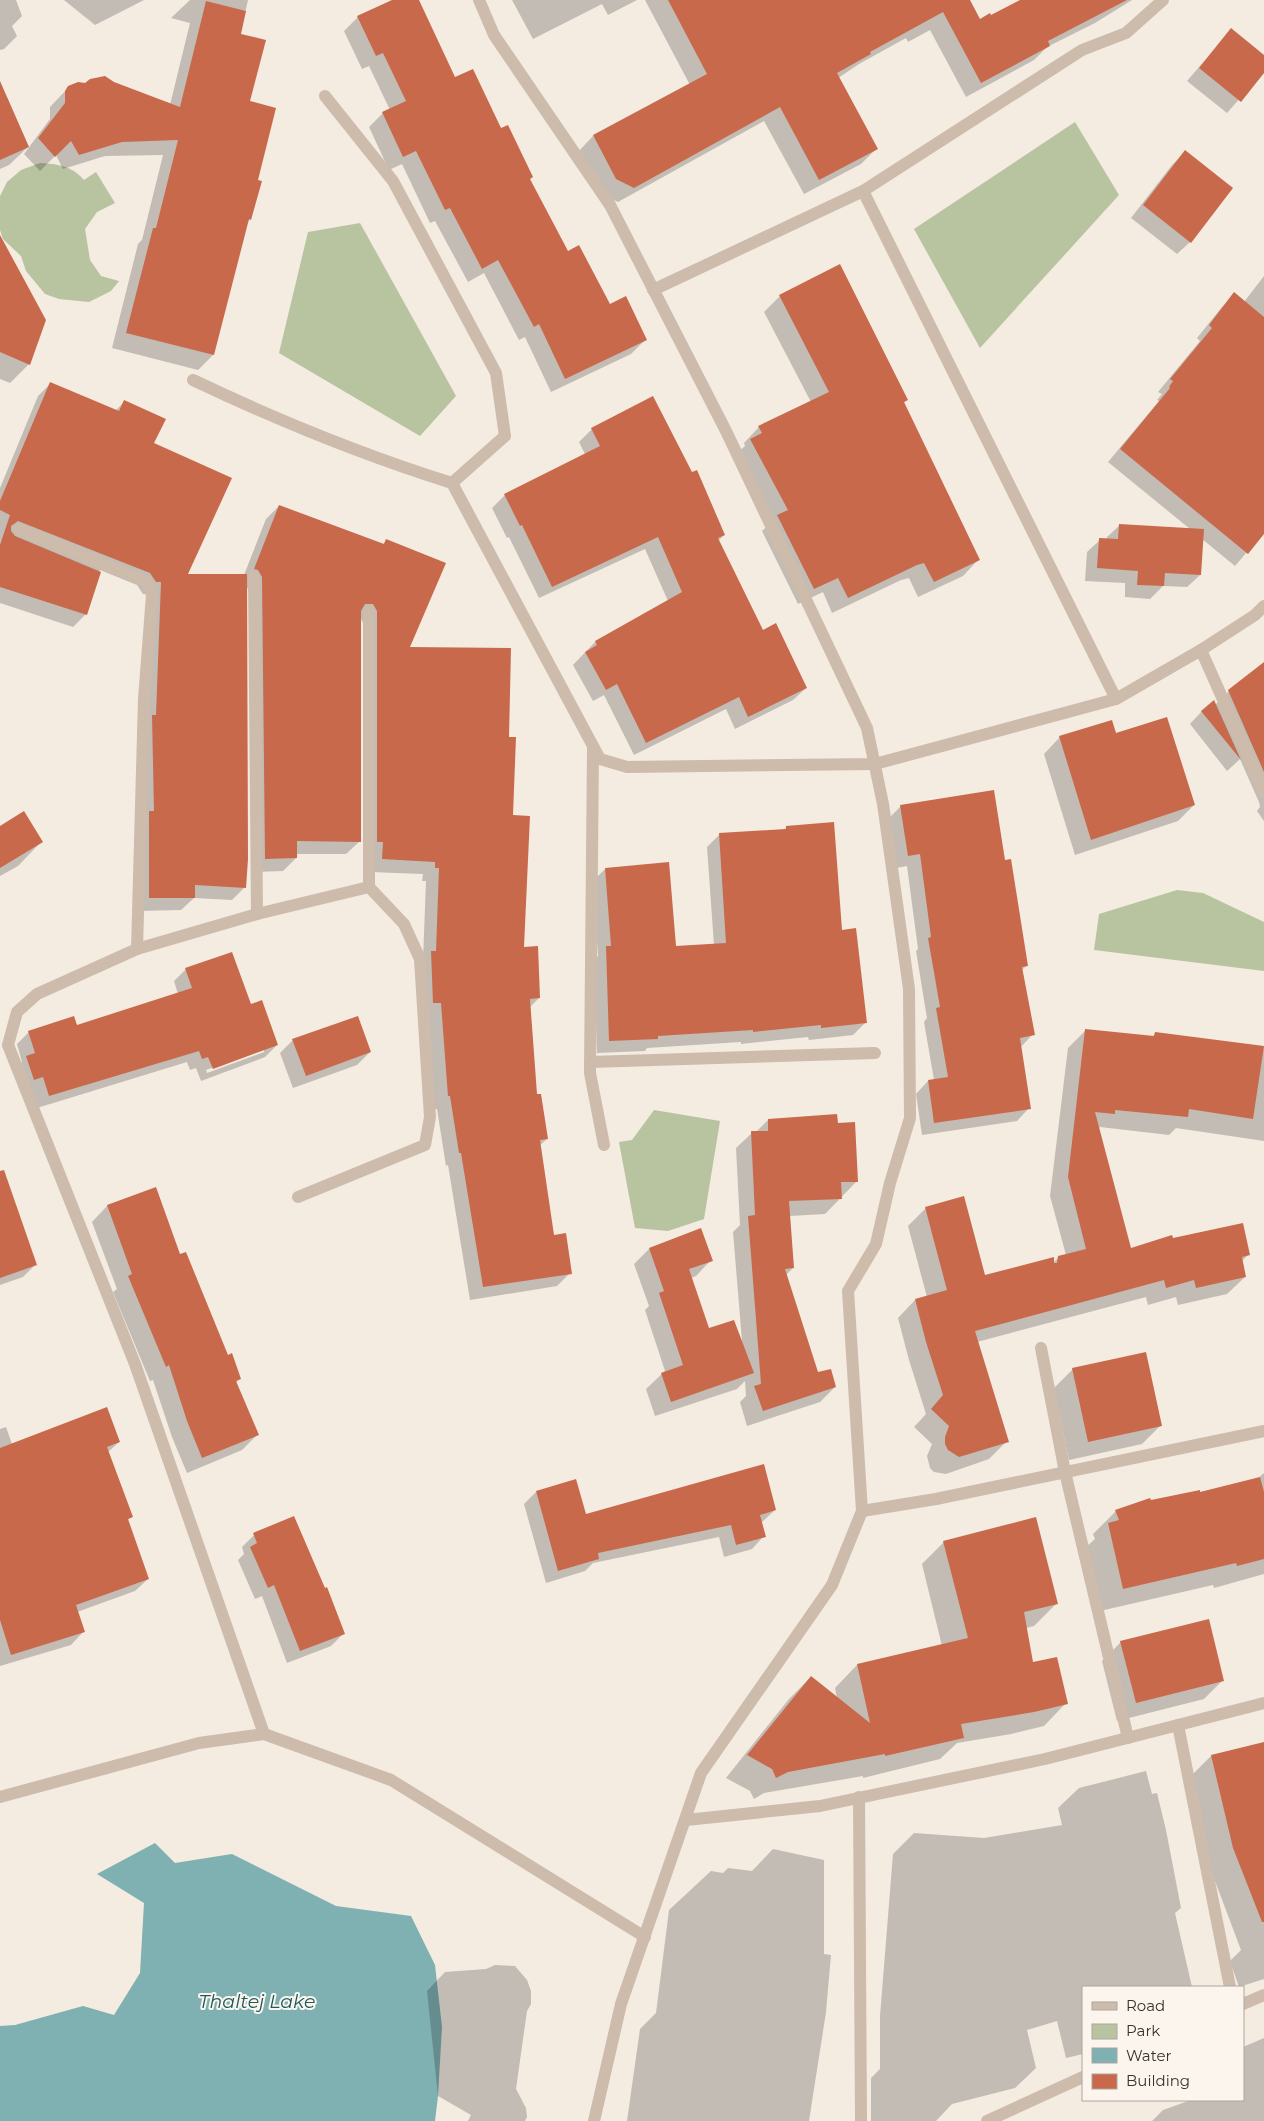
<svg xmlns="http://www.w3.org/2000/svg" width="1264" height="2121" viewBox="0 0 1264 2121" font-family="Montserrat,sans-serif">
<rect width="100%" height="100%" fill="#f4ebe1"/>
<g fill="#b8c4a0">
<polygon points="1075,122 1119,195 980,348 914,229"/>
<path d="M40,163C58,164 72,166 84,180L96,172L115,203L97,212L85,229L90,260L101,276L119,281L111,291L89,302L59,299L45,294L26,271L21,256L3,239L0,230V196L7,182L21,170Z"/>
<polygon points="360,223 456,396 420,436 279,353 308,232"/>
<polygon points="1177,890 1203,893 1264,922 1264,971 1094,950 1099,914"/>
<polygon points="654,1110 720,1121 704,1219 668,1231 635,1228 619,1142 632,1140"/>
</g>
<polygon fill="#7fb0b2" points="155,1843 175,1863 232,1854 336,1906 411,1916 435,1965 442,2027 438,2096 435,2121 0,2121 0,2026 15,2025 83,2006 114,2015 140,1973 144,1903 97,1874"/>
<g fill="#0003" fill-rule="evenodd">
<polygon points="0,0 16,0 22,16 12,26 17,36 4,49 0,50"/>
<polygon points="64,0 144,0 95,25"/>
<polygon points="190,0 248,0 240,35 256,180 250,219 247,223 213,355 198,370 112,348 138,244 142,240 163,155 105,156 63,169 56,155 40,171 24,154 50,119 50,107 69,87 114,84 170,105 190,23 171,18"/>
<polygon points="395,0 418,0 455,79 500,130 567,253 609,305 645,340 631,354 551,392 525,337 519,340 484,273 468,282 435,221 430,223 402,164 389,170 369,127 383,113 390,110 369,66 362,69 344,31 358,17"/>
<polygon points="512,0 637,0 608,15 602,4 533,39"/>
<polygon points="645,0 968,0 979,21 991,17 1024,0 1132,0 1095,23 1047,47 1034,60 966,97 930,30 908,42 906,38 859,64 838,78 876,149 861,164 804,194 764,121 618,202 601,194 578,152 593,136 690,85"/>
<polygon points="1231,30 1264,56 1264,71 1227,113 1187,81"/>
<polygon points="0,123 28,147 9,165 0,169"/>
<polygon points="1185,152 1190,242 1177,254 1131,218 1172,165"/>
<polygon points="0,253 29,364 10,383 0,379"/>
<polygon points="1264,276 1264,532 1235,566 1202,539 1200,575 1187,587 1163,586 1150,599 1125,597 1125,583 1085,581 1087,552 1100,540 1107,540 1107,537 1120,525 1190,529 1108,462 1159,401 1157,400 1162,394 1158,392 1200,341 1197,338 1222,307 1235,294 1244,302"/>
<polygon points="780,296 906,400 903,404 978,560 963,576 918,597 909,578 901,580 832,613 823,592 798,604 762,531 771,523 735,455 745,446 744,443 759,427 811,402 764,312"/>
<polygon points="50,384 115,411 125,401 153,444 186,575 244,575 266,519 279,506 382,545 387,540 408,648 507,738 511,816 523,948 539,998 530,1007 536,1096 547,1139 539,1146 552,1237 570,1273 557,1286 470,1300 448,1165 446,1166 437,1109 435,1109 423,960 426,881 422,881 423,874 370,872 364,625 360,617 360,841 346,854 296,854 296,858 283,871 252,872 249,591 245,584 245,887 232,900 194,898 181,910 137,911 149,594 143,594 137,585 100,570 86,614 73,627 0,603 0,488 38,396"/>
<polygon points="592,429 724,535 718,541 762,631 806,688 793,700 735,729 726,709 634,755 604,695 593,701 573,665 595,642 668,601 645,549 539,598 509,537 507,538 492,508 505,495 585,454 579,442"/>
<polygon points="1264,675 1264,821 1257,811 1260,807 1259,802 1240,759 1227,771 1190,724 1202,711 1215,705 1229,691"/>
<polygon points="1115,735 1194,805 1178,821 1075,855 1044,754 1060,737"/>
<polygon points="901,806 1004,861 1026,966 1022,970 1033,1034 1020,1048 1029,1108 1017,1121 922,1135 916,1094 928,1081 934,1080 924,1022 927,1018 916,951 918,949 907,866 896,868 888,819"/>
<polygon points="0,827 41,842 18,866 0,876"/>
<polygon points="786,828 841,931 865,1023 853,1035 809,1040 808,1037 741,1044 741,1042 647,1048 645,1051 597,1053 594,960 598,956 593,881 605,869 675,948 714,945 707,847 720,834 783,830"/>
<path d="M186,969L277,1045L265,1057L201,1081L196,1068L190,1070L187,1062L37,1108L15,1069L22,1062L17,1044L29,1032L76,1026L178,994L174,981ZM264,1049V1052L207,1073L206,1070Z"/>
<polygon points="1086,1030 1152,1037 1155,1034 1264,1047 1264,1141 1176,1128 1169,1135 1100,1127 1098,1129 1130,1249 1172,1239 1249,1254 1241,1262 1245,1277 1227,1294 1178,1305 1176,1297 1148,1305 1146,1297 977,1342 1007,1441 989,1459 946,1474 934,1472 930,1468 927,1456 932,1444 914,1427 926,1414 909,1360 898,1318 915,1300 927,1297 908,1226 926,1208 985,1277 1053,1263 1059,1257 1066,1255 1050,1196 1068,1048"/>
<polygon points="293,1040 370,1052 357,1065 293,1088 280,1053"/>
<polygon points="768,1120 837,1125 857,1181 825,1214 789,1216 793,1268 786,1275 817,1373 835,1387 820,1402 747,1426 740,1402 746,1396 745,1381 737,1389 655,1416 646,1389 665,1371 645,1310 649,1306 634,1264 649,1249 711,1260 696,1276 691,1278 708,1329 742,1341 733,1232 740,1225 736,1148 752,1133 756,1132"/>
<polygon points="155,1189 180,1256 239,1379 236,1383 257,1435 242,1450 187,1473 172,1437 153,1380 150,1381 113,1292 117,1289 92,1222 107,1206"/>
<polygon points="0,1191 36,1264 23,1277 0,1285"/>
<polygon points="1073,1369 1161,1425 1142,1444 1069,1460 1054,1388"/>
<polygon points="6,1427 12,1444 119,1442 107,1453 131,1517 127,1521 148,1579 135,1591 77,1612 83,1632 71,1645 0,1666 0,1429"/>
<polygon points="1264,1473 1264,1574 1214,1588 1213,1585 1100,1611 1086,1547 1095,1539 1093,1534 1116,1511 1150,1502 1200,1494 1257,1479"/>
<polygon points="536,1492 585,1515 775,1510 761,1523 764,1536 752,1549 724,1557 719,1537 593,1563 585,1571 546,1583 524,1504"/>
<polygon points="254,1535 343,1634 331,1646 287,1663 262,1596 255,1599 238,1560 244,1554 242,1547"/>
<polygon points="944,1542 1056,1604 1034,1626 1026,1628 1032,1664 1066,1703 1044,1726 1011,1734 957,1743 940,1759 863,1778 863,1776 764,1793 754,1799 750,1791 726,1778 789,1699 811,1677 837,1698 835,1688 857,1665 942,1646 922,1564"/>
<polygon points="1121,1642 1223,1680 1204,1699 1117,1721 1102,1661"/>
<polygon points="1264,1743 1264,1979 1239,1987 1230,1961 1241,1950 1215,1881 1188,1779 1211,1756"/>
<polygon points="1146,1771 1152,1794 1157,1793 1166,1830 1181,1908 1175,1913 1192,1987 1083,1987 1083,2054 1066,2058 1057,2021 1027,2030 1036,2068 1015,2088 952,2104 936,2121 871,2121 871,2078 880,2069 880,2016 893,1854 914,1833 984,1838 1062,1825 1058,1808 1079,1788"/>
<polygon points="773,1849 824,1860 824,1954 831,1955 826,2012 809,2121 627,2121 640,2029 656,2013 669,1910 711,1871 723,1873 728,1868 752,1871"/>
<polygon points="495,1965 515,1966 527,1980 531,1991 531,2004 527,2011 516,2089 526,2108 527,2117 525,2121 468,2121 471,2115 438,2096 427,1991 445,1972 486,1969"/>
<polygon points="1264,2038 1264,2121 1152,2121 1163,2110 1191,2100 1243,2100 1243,2047"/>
</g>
<g fill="#c8694b">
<polygon points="392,0 419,0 455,77 473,69 501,128 508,125 533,177 530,179 568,251 579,245 610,304 626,296 647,340 565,379 539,324 534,327 498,260 482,269 450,208 445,210 416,151 403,157 382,112 406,101 383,53 376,56 357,16"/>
<polygon points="668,0 970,0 980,19 990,13 991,15 1020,0 1127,0 1048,41 1050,46 981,83 943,12 870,52 871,54 837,73 878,149 819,180 780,107 634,188 616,179 593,135 707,74"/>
<polygon points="206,1 246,11 241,34 266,40 250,101 276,108 258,180 262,181 251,220 249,219 214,355 126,333 153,228 156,228 178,140 122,142 79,155 71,141 55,157 38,138 65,103 65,91 68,86 78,82 85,83 90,79 105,76 114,82 180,107"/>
<polygon points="1231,28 1264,55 1264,73 1241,102 1199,68"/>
<polygon points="0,81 29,147 0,160"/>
<polygon points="1185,150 1233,188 1191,243 1143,205"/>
<polygon points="0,235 46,320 30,365 0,352"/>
<polygon points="840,264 908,400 904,402 980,560 934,582 924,563 917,565 848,598 838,578 814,589 777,515 788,510 750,439 762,433 758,426 829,392 779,295"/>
<polygon points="1234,292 1264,317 1264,534 1248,554 1120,449 1170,388 1169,387 1173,381 1170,379 1212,328 1209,325"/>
<polygon points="50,382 119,411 124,400 166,419 154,443 232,478 188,574 247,574 248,859 246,888 195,885 195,898 149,898 149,811 154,811 152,715 156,715 161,582 156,582 150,573 18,521 11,526 11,531 15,536 101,572 87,615 0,587 0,545 10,515 0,510 0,501"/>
<polygon points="653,396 692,472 697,470 725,535 718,538 763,630 776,623 807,688 748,717 739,697 646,743 617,684 606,690 585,652 597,645 595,641 682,592 658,537 552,587 522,525 520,526 504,494 600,446 591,428"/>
<polygon points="279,505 384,544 386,539 446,563 410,647 511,648 509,737 516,737 513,815 530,816 524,947 538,946 540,998 530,999 537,1094 541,1094 548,1139 540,1140 554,1235 566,1233 572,1274 483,1287 461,1153 459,1153 450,1096 448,1096 441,1003 433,1003 431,951 436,951 439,868 435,868 435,862 382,859 383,842 377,842 377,611 373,604 365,604 361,611 361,842 297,841 297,858 265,859 262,577 258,570 254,569"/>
<polygon points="1119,524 1204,529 1201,575 1165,573 1164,586 1137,585 1138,571 1097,568 1099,538 1118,539"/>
<polygon points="1264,662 1264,772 1228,690"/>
<polygon points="1214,700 1241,760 1201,711"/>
<polygon points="1167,717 1195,805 1091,840 1059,736 1112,720 1116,733"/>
<polygon points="994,790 1005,860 1011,859 1028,966 1022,967 1035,1035 1020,1038 1031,1109 934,1123 928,1080 948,1077 936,1008 940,1007 928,938 931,937 920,854 908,856 900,805"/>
<polygon points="24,811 43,842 0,868 0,826"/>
<polygon points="834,822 842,930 856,928 867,1023 821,1028 821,1025 753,1032 753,1030 658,1036 658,1039 609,1041 606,946 611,946 605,868 669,862 676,946 726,943 719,833 786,829 786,826"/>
<polygon points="232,952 251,1004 262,1000 278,1045 213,1069 208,1057 202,1059 199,1051 49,1096 43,1077 34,1080 26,1056 35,1053 28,1031 74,1016 77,1025 192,988 185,968"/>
<polygon points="358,1016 371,1052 306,1076 292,1039"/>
<polygon points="1085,1029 1154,1036 1155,1032 1264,1046 1253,1119 1189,1109 1188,1117 1115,1110 1115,1114 1095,1112 1131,1248 1172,1235 1173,1238 1243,1223 1250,1255 1242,1257 1246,1277 1196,1288 1194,1280 1166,1288 1164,1280 975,1331 1009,1442 959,1457 948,1450 945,1444 945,1437 949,1426 931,1409 943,1395 926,1342 915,1299 947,1290 925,1207 964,1196 985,1275 1054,1257 1054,1263 1057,1263 1058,1256 1086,1249 1068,1177"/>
<polygon points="837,1114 838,1123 855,1122 858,1182 841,1182 842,1199 789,1201 794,1268 785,1269 818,1372 831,1369 836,1387 763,1411 754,1386 761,1384 748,1216 755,1215 751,1131 768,1131 768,1119"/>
<polygon points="4,1170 37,1265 0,1278 0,1171"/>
<polygon points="156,1187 180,1254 186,1252 228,1355 232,1353 241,1379 236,1381 259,1435 202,1458 187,1421 169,1365 166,1367 128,1276 132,1274 107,1205"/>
<polygon points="701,1228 713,1261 689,1269 709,1328 734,1320 754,1373 671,1402 661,1373 683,1365 659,1293 664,1291 649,1248"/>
<polygon points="1146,1352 1162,1426 1088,1442 1072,1368"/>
<polygon points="107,1407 120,1442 107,1447 133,1517 128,1519 149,1579 76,1605 85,1632 11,1655 0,1620 0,1448"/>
<polygon points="764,1464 776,1510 760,1515 766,1537 736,1545 731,1525 598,1553 599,1559 558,1571 536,1491 576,1479 586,1514"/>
<polygon points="1260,1477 1264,1492 1264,1559 1237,1566 1236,1563 1123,1589 1108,1523 1119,1520 1115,1510 1150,1498 1151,1500 1200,1490 1200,1492"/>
<polygon points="294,1516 325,1588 327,1587 345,1634 300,1651 274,1585 268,1588 250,1547 257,1543 253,1533"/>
<polygon points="1036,1517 1058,1604 1024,1612 1033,1662 1057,1657 1068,1704 1034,1712 961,1724 964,1738 885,1756 885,1754 788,1772 776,1778 772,1769 747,1755 811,1676 870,1723 857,1664 968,1638 943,1541"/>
<polygon points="1209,1619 1224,1681 1136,1703 1120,1641"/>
<polygon points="1264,1742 1264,1922 1262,1922 1233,1848 1211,1755"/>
</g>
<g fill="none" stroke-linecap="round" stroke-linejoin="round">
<g stroke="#cdbbac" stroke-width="12">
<polyline points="479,0 494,35 610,205 726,431 867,728 883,804 909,989 910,1118 890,1183 876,1244 848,1291 862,1511 832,1585 701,1773 621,2004 594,2121"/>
<polyline points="325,96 393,181 496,373 505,436 452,483"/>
<polyline points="863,191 1116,699"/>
<polyline points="653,290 863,191 1082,50 1126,33 1163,0"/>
<path d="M193,380C275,419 366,456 452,483L600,759L627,767L875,764L1116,699L1201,650L1255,615L1264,606"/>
<polyline points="19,529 147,582 152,595 144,699 137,949"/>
<polyline points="254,577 257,914"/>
<polyline points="1201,650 1264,792"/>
<polyline points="593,749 590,1073 604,1145"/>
<polyline points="590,1062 875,1053"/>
<polyline points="298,1197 425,1145 430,1117 420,959 404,924 369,887"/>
<polyline points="1041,1348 1065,1472 1128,1738"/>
<polyline points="862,1511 936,1499 1264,1431"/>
<polyline points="1178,1725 1230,1987"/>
<polyline points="264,1734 135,1364 8,1045 17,1012 37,994 137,949 257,914 369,887 369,611"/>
<polyline points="0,1797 199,1743 264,1734 391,1780 645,1937"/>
<polyline points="859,1797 861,2121"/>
<polyline points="686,1820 820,1806 1045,1759 1264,1703"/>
<polyline points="1243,2004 1264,1995"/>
<polyline points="987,2121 1083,2077"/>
</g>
</g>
<g text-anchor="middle" stroke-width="4" stroke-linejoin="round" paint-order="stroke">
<g font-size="19" font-style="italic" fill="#1f5a5e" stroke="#fbf5ee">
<text x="257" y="2008">Thaltej Lake</text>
</g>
</g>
<rect x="1082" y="1986" width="162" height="115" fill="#fbf5ee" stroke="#aea6a0"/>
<rect x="1092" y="2002" width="25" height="8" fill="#cdbbac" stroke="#aea6a0"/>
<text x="1126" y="2011" font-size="15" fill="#3b302b">Road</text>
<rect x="1092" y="2024" width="25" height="15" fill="#b8c4a0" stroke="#aea6a0"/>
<text x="1126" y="2036" font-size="15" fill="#3b302b">Park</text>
<rect x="1092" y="2048" width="25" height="15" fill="#7fb0b2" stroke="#aea6a0"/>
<text x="1126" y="2061" font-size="15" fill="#3b302b">Water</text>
<rect x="1092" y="2074" width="25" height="15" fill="#c8694b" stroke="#aea6a0"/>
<text x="1126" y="2086" font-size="15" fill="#3b302b">Building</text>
</svg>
